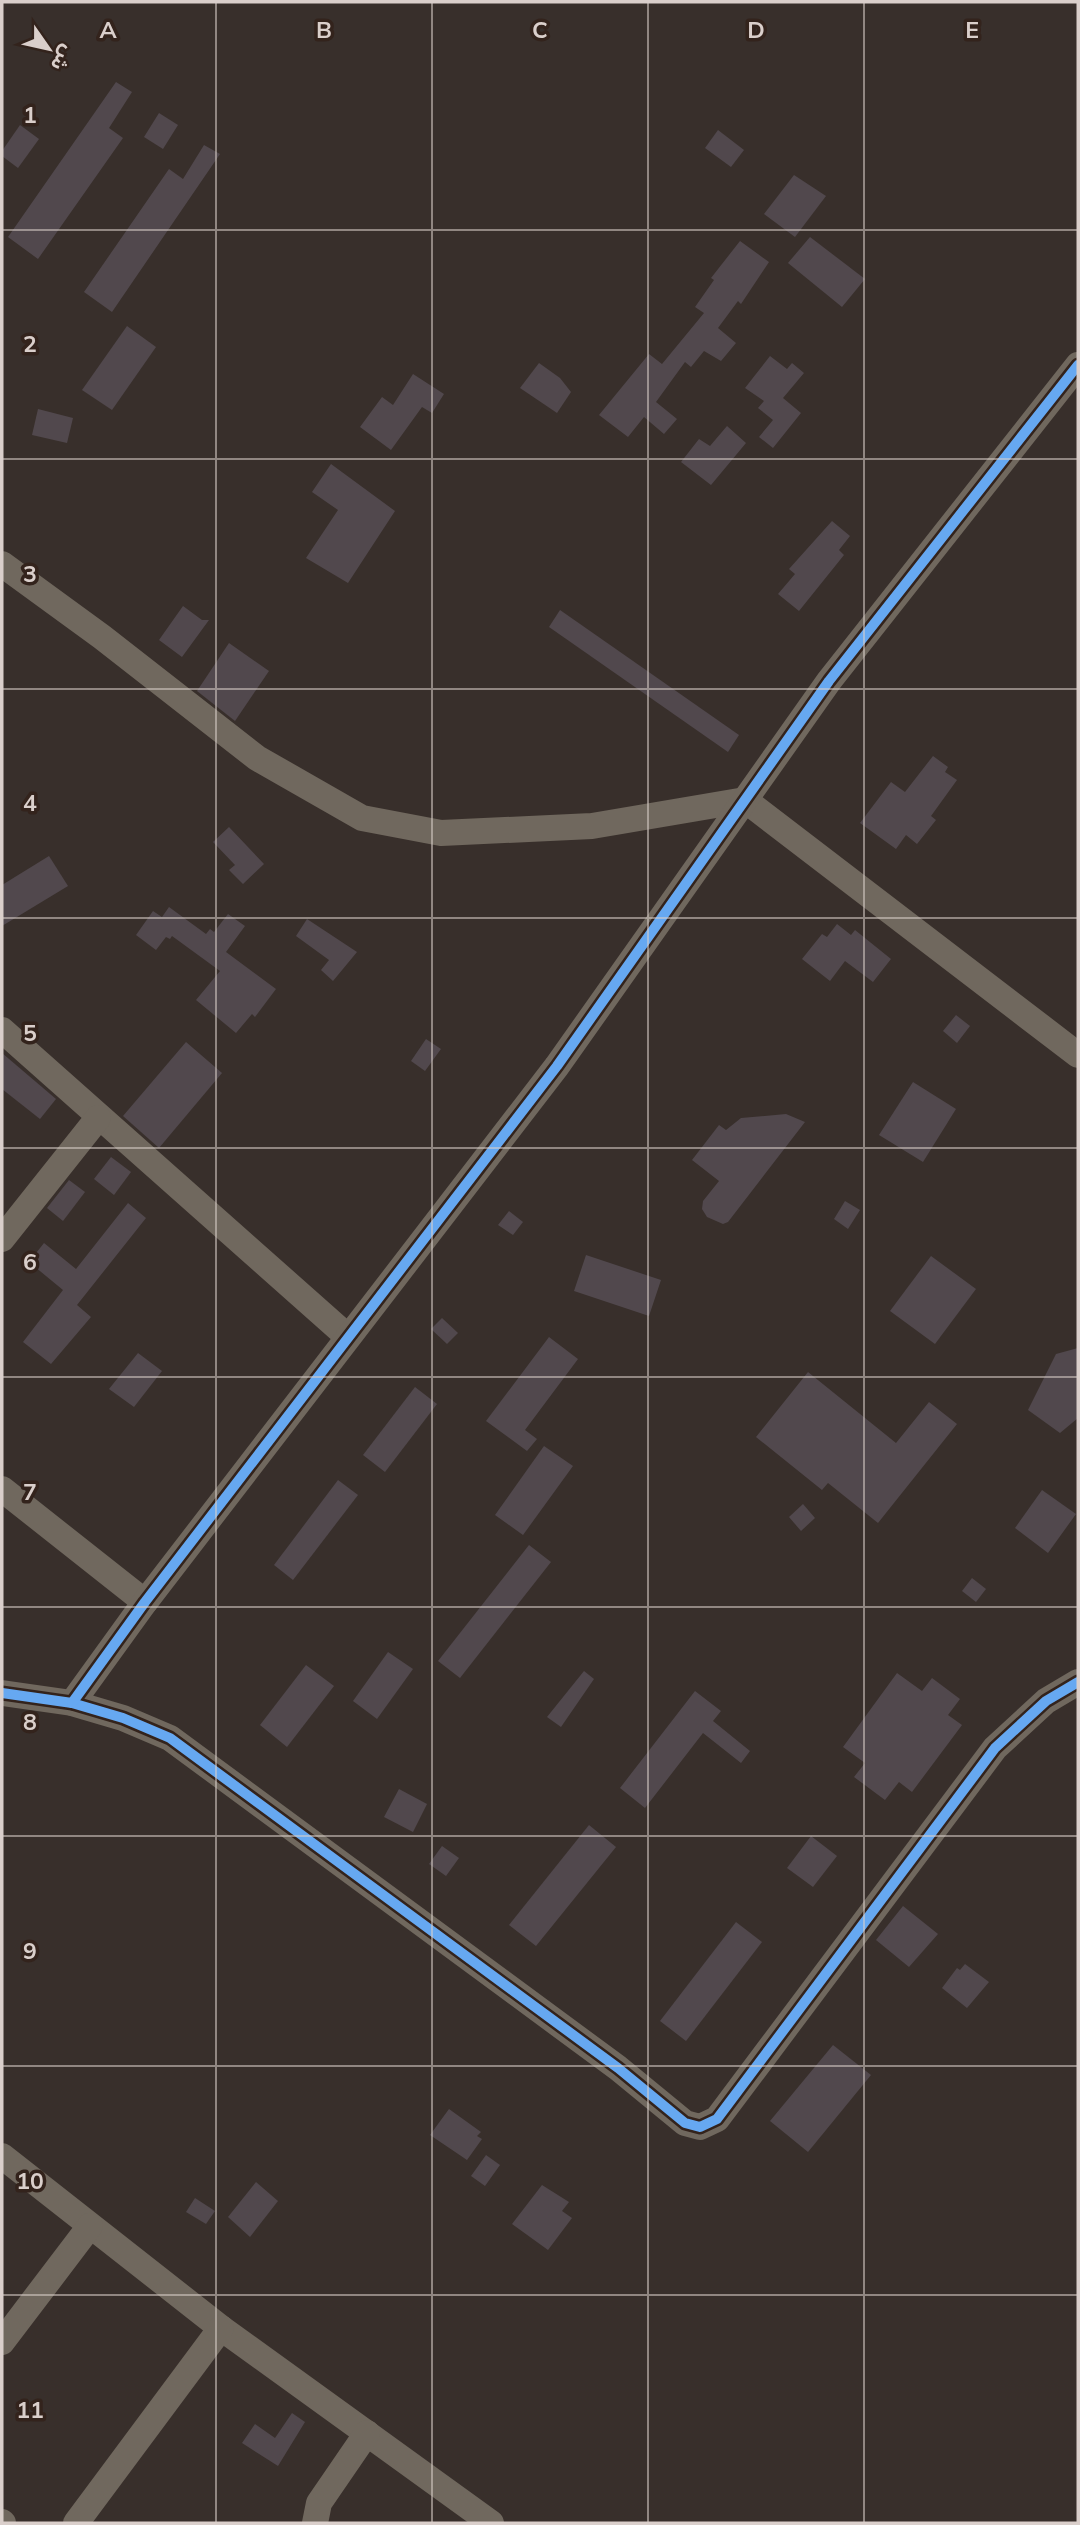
<svg xmlns="http://www.w3.org/2000/svg" width="1080" height="2525" viewBox="0 0 1080 2525" font-family="Mulish,'Noto Sans Arabic',sans-serif">
<rect width="100%" height="100%" fill="#382f2b"/>
<g fill="#51484d">
<polygon points="116,82 132,92 109,128 123,138 38,259 8,237"/>
<polygon points="159,113 178,125 163,149 144,137"/>
<polygon points="20,125 39,139 18,168 2,156 2,151"/>
<polygon points="718,130 744,150 731,167 705,148"/>
<polygon points="204,145 220,154 112,312 84,292 169,169 183,179"/>
<polygon points="794,175 826,196 795,237 764,214"/>
<polygon points="810,237 865,279 842,307 788,263"/>
<polygon points="740,241 769,262 741,304 738,301 718,328 736,343 721,361 704,351 691,367 685,362 656,402 677,419 664,434 644,417 628,437 599,415 649,354 662,364 704,313 695,307 714,280 711,278"/>
<polygon points="127,326 156,347 112,410 82,390"/>
<polygon points="770,356 787,369 792,363 804,373 783,398 801,413 773,448 759,437 773,420 758,408 764,401 745,388"/>
<polygon points="539,363 560,378 571,392 557,413 520,388"/>
<polygon points="413,374 444,394 432,413 422,407 391,450 360,427 382,397 393,405"/>
<polygon points="38,409 73,418 67,443 32,435"/>
<polygon points="727,426 746,443 711,485 681,462 699,439 710,446"/>
<polygon points="331,464 395,511 348,583 306,558 338,510 312,492"/>
<polygon points="832,521 850,536 839,550 844,555 799,611 778,594 795,574 789,569"/>
<polygon points="183,606 202,620 209,620 182,657 159,640"/>
<polygon points="560,610 739,735 728,752 549,627"/>
<polygon points="229,643 269,671 235,721 197,691"/>
<polygon points="933,756 948,767 945,772 957,780 931,816 936,820 917,844 906,835 896,849 860,823 891,782 905,792"/>
<polygon points="229,827 264,864 243,884 229,870 235,865 213,842"/>
<polygon points="49,856 68,886 2,926 2,885"/>
<polygon points="169,907 206,934 210,929 214,932 228,914 245,926 226,952 276,989 255,1017 252,1014 236,1033 196,1000 220,971 172,936 170,939 166,937 156,950 136,935 153,911 162,917"/>
<polygon points="307,919 357,952 333,981 321,970 329,960 296,936"/>
<polygon points="837,924 851,935 855,930 891,959 873,982 845,961 830,981 802,959 822,934 827,937"/>
<polygon points="956,1015 970,1026 957,1043 943,1031"/>
<polygon points="426,1039 441,1049 425,1071 411,1061"/>
<polygon points="186,1042 222,1073 159,1148 123,1116"/>
<polygon points="2,1053 56,1099 40,1119 2,1089"/>
<polygon points="913,1082 956,1109 923,1162 879,1135"/>
<polygon points="786,1114 805,1122 728,1222 723,1224 707,1217 702,1209 703,1201 719,1181 692,1160 719,1125 726,1130 741,1118"/>
<polygon points="111,1157 131,1172 114,1195 94,1179"/>
<polygon points="69,1180 85,1192 63,1221 47,1208"/>
<polygon points="845,1201 860,1210 848,1229 834,1219"/>
<polygon points="128,1203 146,1218 77,1305 91,1317 51,1364 23,1342 63,1290 29,1262 44,1243 76,1269"/>
<polygon points="509,1211 523,1222 513,1235 498,1225"/>
<polygon points="586,1255 661,1280 649,1316 574,1291"/>
<polygon points="931,1256 976,1289 935,1344 890,1311"/>
<polygon points="442,1318 458,1333 447,1344 431,1329"/>
<polygon points="549,1337 578,1359 525,1430 537,1439 527,1451 486,1421"/>
<polygon points="1078,1348 1078,1418 1060,1433 1028,1410 1056,1354"/>
<polygon points="138,1353 162,1371 134,1407 109,1389"/>
<polygon points="808,1372 896,1443 929,1402 957,1424 878,1523 828,1483 822,1490 756,1437"/>
<polygon points="415,1387 437,1404 385,1472 363,1455"/>
<polygon points="544,1446 573,1466 523,1535 495,1515"/>
<polygon points="338,1480 358,1495 293,1580 274,1565"/>
<polygon points="1042,1490 1076,1514 1048,1553 1015,1528"/>
<polygon points="803,1504 815,1518 801,1531 789,1517"/>
<polygon points="529,1545 551,1562 460,1678 438,1661"/>
<polygon points="972,1578 986,1589 976,1602 962,1591"/>
<polygon points="388,1652 413,1669 377,1719 353,1701"/>
<polygon points="306,1665 334,1686 287,1747 260,1725"/>
<polygon points="584,1671 594,1679 561,1727 547,1717"/>
<polygon points="897,1673 922,1691 932,1678 960,1699 948,1715 962,1725 912,1792 899,1782 885,1800 854,1777 865,1763 843,1747"/>
<polygon points="695,1691 721,1711 713,1721 750,1751 741,1763 703,1733 645,1808 620,1788"/>
<polygon points="399,1789 427,1804 413,1832 384,1817"/>
<polygon points="589,1825 616,1847 536,1946 509,1925"/>
<polygon points="811,1836 837,1856 813,1887 787,1868"/>
<polygon points="442,1846 459,1858 446,1876 429,1864"/>
<polygon points="903,1906 938,1934 909,1967 876,1940"/>
<polygon points="736,1922 762,1942 686,2041 660,2021"/>
<polygon points="965,1964 989,1982 967,2008 942,1988 957,1968 960,1970"/>
<polygon points="833,2045 871,2075 808,2152 770,2121"/>
<polygon points="449,2109 481,2132 477,2136 482,2139 467,2160 430,2135"/>
<polygon points="486,2155 500,2165 485,2186 471,2176"/>
<polygon points="256,2182 278,2201 250,2237 228,2217"/>
<polygon points="542,2185 569,2202 562,2211 572,2218 548,2250 512,2224"/>
<polygon points="195,2198 215,2211 206,2224 186,2212"/>
<polygon points="292,2413 305,2422 278,2466 242,2443 255,2424 275,2438"/>
</g>
<g fill="none" stroke-linecap="round" stroke-linejoin="round">
<g stroke="#70685e" stroke-width="26">
<polyline points="2,564 102,637 257,758 362,818 441,833 592,826 745,800 1078,1055"/>
<polyline points="2,1030 348,1337"/>
<polyline points="2,1239 98,1118"/>
<polyline points="2,1489 145,1602"/>
<polyline points="2,1693 72,1703 123,1718 170,1738 618,2068 685,2123 700,2127 717,2119 995,1748 1046,1701 1078,1682"/>
<polyline points="72,1703 145,1602 557,1066 829,681 1078,365"/>
<polyline points="2,2156 221,2328 491,2523"/>
<polyline points="2,2342 90,2226"/>
<polyline points="2,2522 3,2523"/>
<polyline points="76,2523 221,2328"/>
<polyline points="315,2523 319,2503 367,2433"/>
</g>
<defs>
<g id="cycleway">
<polyline points="2,1693 72,1703 123,1718 170,1738 618,2068 685,2123 700,2127 717,2119 995,1748 1046,1701 1078,1682"/>
<polyline points="72,1703 145,1602 557,1066 829,681 1078,365"/>
</g>
</defs>
<use href="#cycleway" stroke="#33231c" stroke-width="15"/>
<use href="#cycleway" stroke="#66a8f1" stroke-width="10"/>
</g>
<path fill="none" stroke="#dacfcb" stroke-width="2" stroke-opacity="0.55" d="M216,2V2523M432,2V2523M648,2V2523M864,2V2523M2,230H1078M2,459H1078M2,689H1078M2,918H1078M2,1148H1078M2,1377H1078M2,1607H1078M2,1836H1078M2,2066H1078M2,2295H1078"/>
<g font-size="23" text-anchor="middle" font-weight="bold" fill="#dacfcb" stroke="#33231c" stroke-width="7" stroke-linejoin="round" paint-order="stroke">
<text x="108" y="38">A</text>
<text x="324" y="38">B</text>
<text x="540" y="38">C</text>
<text x="756" y="38">D</text>
<text x="972" y="38">E</text>
<text x="30" y="123">1</text>
<text x="30" y="352">2</text>
<text x="30" y="582">3</text>
<text x="30" y="811">4</text>
<text x="30" y="1041">5</text>
<text x="30" y="1270">6</text>
<text x="30" y="1500">7</text>
<text x="30" y="1730">8</text>
<text x="30" y="1959">9</text>
<text x="30" y="2189">10</text>
<text x="30" y="2418">11</text>
</g>
<rect width="1080" height="2525" fill="none" stroke="#dacfcb" stroke-width="7"/>
<g transform="translate(49 49) rotate(124)" stroke="#33231c" stroke-width="5" paint-order="stroke">
<path d="M0-5L12 26L0 18L-12 26Z" fill="#dacfcb"/>
<text y="-10" font-size="19" font-weight="bold" text-anchor="middle" fill="#dacfcb">ش</text>
</g>
</svg>
